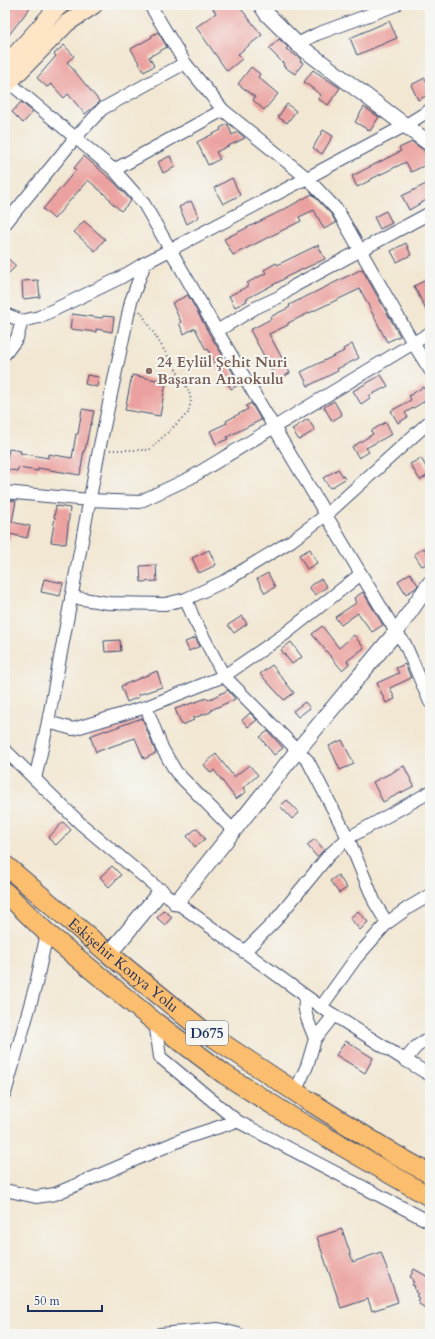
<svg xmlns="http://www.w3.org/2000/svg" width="435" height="1339" viewBox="0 0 435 1339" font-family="Cardo,serif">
<rect width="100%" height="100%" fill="#f6f6f2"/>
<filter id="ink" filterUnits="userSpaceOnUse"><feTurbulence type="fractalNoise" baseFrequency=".025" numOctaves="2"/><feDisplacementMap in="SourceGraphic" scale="8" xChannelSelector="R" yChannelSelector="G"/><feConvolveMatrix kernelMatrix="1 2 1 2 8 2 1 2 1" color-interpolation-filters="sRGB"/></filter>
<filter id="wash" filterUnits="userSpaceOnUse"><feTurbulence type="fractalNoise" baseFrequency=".012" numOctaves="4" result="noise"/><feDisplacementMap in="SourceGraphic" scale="16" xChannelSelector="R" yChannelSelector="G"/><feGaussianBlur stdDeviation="0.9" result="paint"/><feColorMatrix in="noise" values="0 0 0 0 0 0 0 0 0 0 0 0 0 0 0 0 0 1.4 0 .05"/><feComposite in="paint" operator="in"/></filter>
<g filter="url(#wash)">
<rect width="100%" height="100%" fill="#f2e7d2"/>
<g id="blocks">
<g fill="#eba19f">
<polygon points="5,5 32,5 5,40 5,16 11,10"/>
<polygon points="210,5 238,5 262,35 238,54 242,59 227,71 196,27 216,13"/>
<polygon points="389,21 397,38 357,55 350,38"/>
<polygon points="158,32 167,47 149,57 154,66 144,72 131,49 152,37 151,36"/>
<polygon points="279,39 288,47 286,49 301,59 300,61 303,63 295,74 283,66 284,64 269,49"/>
<polygon points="64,45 74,56 67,62 100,102 85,114 68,94 64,98 51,84 47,87 37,78 56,56 54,54"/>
<polygon points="251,67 260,74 258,77 278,94 264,110 253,100 255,97 238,84"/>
<polygon points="313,70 340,88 328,105 318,99 321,95 304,82"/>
<polygon points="425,78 430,89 430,94 418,100 411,85"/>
<polygon points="21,102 33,112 23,123 12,112"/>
<polygon points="287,104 296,111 287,123 278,117"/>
<polygon points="364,107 379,117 370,131 355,122"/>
<polygon points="228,124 232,135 238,132 245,138 216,152 220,159 208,165 197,142 221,130 220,128"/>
<polygon points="323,130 333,136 322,154 313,148"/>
<polygon points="412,142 424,150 430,163 411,172 406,162 371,179 371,180 357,187 352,176 401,151 399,148"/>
<polygon points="84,156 114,182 131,201 121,211 110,201 111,200 88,180 54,219 43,209 76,170 74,168"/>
<polygon points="170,156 175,167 163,173 158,162"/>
<polygon points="232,178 240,195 223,204 214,188"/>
<polygon points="430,182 430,198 409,210 402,196"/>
<polygon points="312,194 332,215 336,223 324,229 314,210 299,217 301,221 233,255 224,239 283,210"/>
<polygon points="191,201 199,217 187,224 179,207"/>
<polygon points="386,211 392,223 380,229 374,217"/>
<polygon points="84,221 105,239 95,251 74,232"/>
<polygon points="406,243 411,255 397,262 391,251"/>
<polygon points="318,245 325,259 284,278 284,279 246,299 247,301 235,307 229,296 248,286 247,283 266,273 264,270 276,263 277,265"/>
<polygon points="5,256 16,266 5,277"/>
<polygon points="362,269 400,336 387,342 360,289 288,323 288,325 269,334 290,373 277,380 250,330 271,319 270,317 290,307 289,305"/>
<polygon points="430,278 430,318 414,286"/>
<polygon points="38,280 40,297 23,299 22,281"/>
<polygon points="188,295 210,335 240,384 231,389 221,369 218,370 208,349 206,350 195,328 184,334 179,323 181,322 172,303"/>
<polygon points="72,314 102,318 103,316 114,317 112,332 96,329 96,332 70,329"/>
<polygon points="352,344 359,358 337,369 338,371 308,386 301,372 344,351 343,349"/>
<polygon points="87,375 99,377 97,387 85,384"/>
<polygon points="132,375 166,382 160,416 125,410"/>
<polygon points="381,375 388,386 369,396 370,398 361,404 353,391"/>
<polygon points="423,387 430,398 405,413 408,417 398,423 391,411 411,400 409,396"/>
<polygon points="334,401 342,415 332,421 324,407"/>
<polygon points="251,403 261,420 227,437 228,439 216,444 210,431 227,423 226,421 248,409 246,406"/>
<polygon points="82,409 94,411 91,425 90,425 85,450 84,450 80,475 38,468 38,471 18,468 17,471 5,469 9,449 21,451 20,453 48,458 48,454 72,458 76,434 78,434"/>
<polygon points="308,419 315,430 299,440 292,429"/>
<polygon points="386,422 392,434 366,448 369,452 359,458 352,447 373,434 371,431"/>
<polygon points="421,458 430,474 420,480 410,464"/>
<polygon points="338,469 345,479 330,488 323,478"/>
<polygon points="5,500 16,501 12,522 30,526 27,538 10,534 10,540 5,540"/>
<polygon points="56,506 70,508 66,544 51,542 55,517 54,517"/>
<polygon points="424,548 430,558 430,562 422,566 414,554"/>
<polygon points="310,549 317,563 307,569 299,555"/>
<polygon points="209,550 216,565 199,573 192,558"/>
<polygon points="156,565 157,581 141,582 140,566"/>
<polygon points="268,573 275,587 265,593 257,579"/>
<polygon points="410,573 418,585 416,588 406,594 398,581"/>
<polygon points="44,579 63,583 60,596 41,592"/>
<polygon points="321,579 327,587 315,595 309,587"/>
<polygon points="363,592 383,625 372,632 358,613 341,625 335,617 356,603 354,598"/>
<polygon points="242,616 247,624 234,633 228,625"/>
<polygon points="322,626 339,648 354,635 364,648 347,661 349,664 342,670 312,634"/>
<polygon points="195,638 200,646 189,651 185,642"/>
<polygon points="120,640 121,651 105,652 104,641"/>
<polygon points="291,642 302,657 292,664 281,650"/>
<polygon points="405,664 411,678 390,688 395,699 386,703 377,683 399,673 396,668"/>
<polygon points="272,665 294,693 284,700 260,674"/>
<polygon points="157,671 162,687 138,695 139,697 127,702 121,686"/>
<polygon points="228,690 235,699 211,710 211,712 193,718 194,720 182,725 175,709 207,698 208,700"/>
<polygon points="305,702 310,708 298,717 293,711"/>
<polygon points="250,713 257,720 248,727 242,720"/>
<polygon points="142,718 156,753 144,759 135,738 96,752 90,736 106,730 106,731"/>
<polygon points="268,731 283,748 274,755 260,737"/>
<polygon points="342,740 354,764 340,770 329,746"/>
<polygon points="216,754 234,777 249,765 258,775 243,788 246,792 236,799 214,770 211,773 204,765"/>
<polygon points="404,766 414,786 383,802 373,782 395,771 395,770"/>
<polygon points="287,800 299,813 292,819 280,806"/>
<polygon points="63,822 71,830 56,845 48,838"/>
<polygon points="197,828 205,839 195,847 187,836"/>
<polygon points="315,839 324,850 317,857 307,845"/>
<polygon points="112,866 121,875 109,887 100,877"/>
<polygon points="338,875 347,888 339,893 330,881"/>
<polygon points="164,910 172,917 165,925 157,918"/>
<polygon points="358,911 368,922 360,930 350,918"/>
<polygon points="346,1041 373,1058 365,1073 336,1055"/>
<polygon points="342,1229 353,1262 381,1252 398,1302 372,1311 368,1299 341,1308 317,1237"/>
<polygon points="414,1269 430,1278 430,1311 419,1304 420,1302 417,1300 419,1298 416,1296 418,1294 415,1292 416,1290 414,1289 415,1286 412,1285 414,1282 412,1281 413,1279 410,1277"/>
</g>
</g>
</g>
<g filter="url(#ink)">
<use href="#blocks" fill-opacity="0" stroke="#3b4b6f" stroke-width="1"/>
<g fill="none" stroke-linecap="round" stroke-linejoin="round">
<defs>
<g id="minor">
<polyline points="150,5 185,63 223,110 307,178 338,211 413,343 430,370"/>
<polyline points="297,44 317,34 396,5"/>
<polyline points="5,79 114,170 144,204 217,331 361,574 396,632 405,644 430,702"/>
<polyline points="114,170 223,110"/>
<polyline points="5,224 75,138 102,109 185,63"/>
<polyline points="5,314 22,321 39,317 120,278 145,263 307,178 406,125 430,110"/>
<polyline points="217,331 255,308 279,297 296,285 430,213"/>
<polyline points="5,354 17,338 22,321"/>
<polyline points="5,492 89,500 139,502 190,478 430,333"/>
<polyline points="71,597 108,603 165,604 186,599 227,580 291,541 326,515 430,421"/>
<polyline points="186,599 193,617 224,676 308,761 348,838 375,903 387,923"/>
<polyline points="146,707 162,748 176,772 234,831"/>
<polyline points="48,722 73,729 146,707 224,676 285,634 361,574"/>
<polyline points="5,750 81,824 161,891 321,1007 405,1060 430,1075"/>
<polyline points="35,779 48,722 99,450 131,301 145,263"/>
<polyline points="244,952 275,921 329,855 348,838 430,792"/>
<path d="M306,997C301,1010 311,1027 315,1039"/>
<polyline points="321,1007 356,958 387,923 408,908 430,895"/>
<polyline points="155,1022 160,1057 237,1121 430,1222"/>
<polyline points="405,1060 416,1047 430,1037"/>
<polyline points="295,1092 307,1066 315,1039 334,1015"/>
<polyline points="5,1093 36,984 47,933"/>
<polyline points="5,1190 36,1197 55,1194 188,1137 237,1121"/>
<polyline points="160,1334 218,1329 238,1334"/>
</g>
<g id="tertiary">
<polyline points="261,5 267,14 297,44 430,144"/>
<polyline points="176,903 297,751 396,632 430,583"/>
<polyline points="109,954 161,891"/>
</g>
<g id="secondary">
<polyline points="5,66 57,8 61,5"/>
<polyline points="5,86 67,23 94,5"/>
</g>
<g id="trunk">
<path id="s1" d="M5,865L109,954L201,1029L306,1099L394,1154L430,1174"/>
<polyline points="5,892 47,933 155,1022 224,1074 295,1119 430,1197"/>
</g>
</defs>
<use href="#minor" stroke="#3b4b6f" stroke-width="14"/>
<use href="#tertiary" stroke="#3b4b6f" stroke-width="17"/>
<use href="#secondary" stroke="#3b4b6f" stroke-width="19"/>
<use href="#trunk" stroke="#3b4b6f" stroke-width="21"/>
<polyline stroke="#3b4b6f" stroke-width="2" stroke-dasharray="1 3" stroke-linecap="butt" points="110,450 149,450 188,413 191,401 189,391 144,317 140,311"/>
<use href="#minor" stroke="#fff" stroke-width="12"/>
<use href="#tertiary" stroke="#fff" stroke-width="15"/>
<use href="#secondary" stroke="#fde5c5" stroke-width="17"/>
<use href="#trunk" stroke="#fbbe6e" stroke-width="19"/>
</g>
</g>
<circle fill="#8d6e63" stroke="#f6f6f2" stroke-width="1.5" cx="149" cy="371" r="4"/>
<g text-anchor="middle" stroke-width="4" stroke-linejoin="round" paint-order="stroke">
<rect fill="#f6f6f2" stroke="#5d6b8a" stroke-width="1" x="186" y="1021" width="42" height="24" rx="3"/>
<g font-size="14" font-weight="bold" fill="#1b2f5e">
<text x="207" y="1038">D675</text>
</g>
<g font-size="15" font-weight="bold" fill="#785e54" stroke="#f6f6f2" text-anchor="start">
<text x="157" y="367">24 Eylül Şehit Nuri<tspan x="157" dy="17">Başaran Anaokulu</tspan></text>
</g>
<g font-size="15" fill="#1b2f5e" stroke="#f6f6f2">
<text dy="5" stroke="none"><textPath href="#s1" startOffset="155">Eskişehir Konya Yolu</textPath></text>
</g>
</g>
<rect width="435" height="1339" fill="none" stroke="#f6f6f2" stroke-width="20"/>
<path d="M28 1305v6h74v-6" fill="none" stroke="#1b2f5e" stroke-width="2"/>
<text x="34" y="1305" font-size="12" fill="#1b2f5e" stroke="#f6f6f2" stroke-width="3" paint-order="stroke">50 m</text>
</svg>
